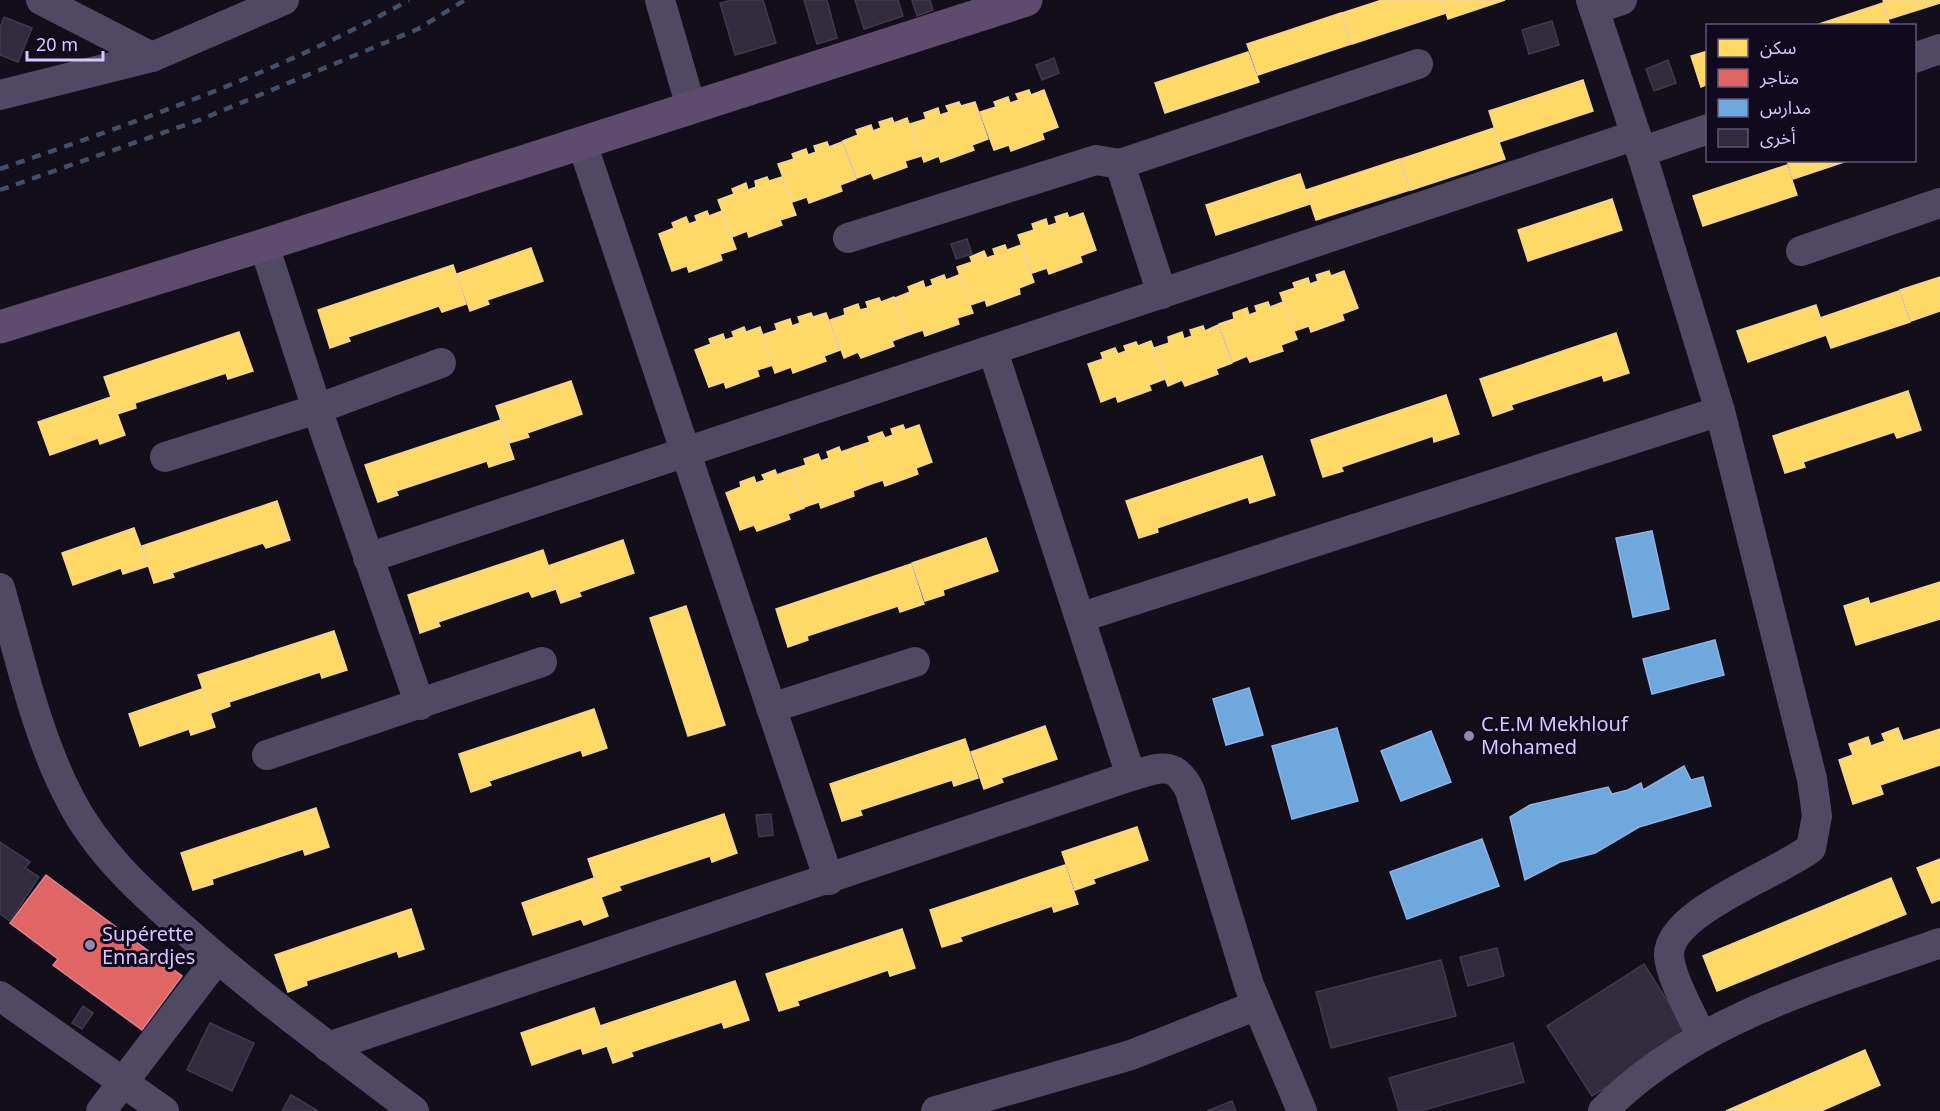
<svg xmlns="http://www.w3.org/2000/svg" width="1940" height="1111" viewBox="0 0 1940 1111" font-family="'Noto Sans','Noto Sans Arabic',sans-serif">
<rect width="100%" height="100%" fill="#120e1a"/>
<g fill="#ffd966" stroke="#f3d494" stroke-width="1.5">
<polygon points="1382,0 1441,0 1446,13 1352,44 1342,13"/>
<polygon points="1442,0 1505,0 1448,19"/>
<polygon points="1883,0 1940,0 1940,3 1889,19"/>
<polygon points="1883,3 1890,26 1813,26"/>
<polygon points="1341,13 1351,44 1258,75 1247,44"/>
<polygon points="1708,51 1708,84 1701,87 1691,56"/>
<polygon points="1248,52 1259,82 1165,113 1155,83"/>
<polygon points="1583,80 1593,111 1499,142 1489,111"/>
<polygon points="1029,90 1031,95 1044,90 1058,127 1042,133 1044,139 1011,151 1009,145 994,150 980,112 996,107 994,102 1008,97 1010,103 1019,100 1016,94"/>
<polygon points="959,102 961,106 975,102 988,139 972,145 974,150 941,162 939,156 924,162 910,124 926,119 924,113 938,108 940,115 949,112 946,106"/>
<polygon points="892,118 894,123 907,118 921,156 905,161 907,167 874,179 871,173 857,178 843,141 858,135 856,130 871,125 873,131 881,128 879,122"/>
<polygon points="1494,128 1505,159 1411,190 1401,159"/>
<polygon points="827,142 829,147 842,142 856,179 840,185 842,191 809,203 807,197 792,202 778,164 794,159 792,154 806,149 808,155 816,152 814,146"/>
<polygon points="1400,159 1410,190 1316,220 1306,190"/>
<polygon points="1787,160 1850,160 1793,179"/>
<polygon points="1787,165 1797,195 1703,226 1693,196"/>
<polygon points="1300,174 1310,204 1216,235 1206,205"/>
<polygon points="767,177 769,181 782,177 796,215 780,220 782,225 749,237 747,231 732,237 718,200 734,194 732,189 746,183 748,190 756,187 755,181"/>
<polygon points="1612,199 1622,230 1528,261 1518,230"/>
<polygon points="707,211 709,216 722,211 736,249 720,254 722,260 689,272 687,266 672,271 659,234 674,228 672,223 686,217 689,224 697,221 695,216"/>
<polygon points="1067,213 1069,218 1083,213 1096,250 1080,256 1082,262 1049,274 1047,268 1032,273 1018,235 1034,230 1032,224 1046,219 1048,226 1057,223 1055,217"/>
<polygon points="1005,245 1007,250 1021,245 1034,282 1019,288 1020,294 987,306 985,300 970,305 957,267 972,262 970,257 984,251 987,258 995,255 993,249"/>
<polygon points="531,248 543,281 487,300 489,304 470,311 457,274"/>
<polygon points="453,265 466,304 442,312 439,306 348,337 350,341 330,348 318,310"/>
<polygon points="1329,271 1331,276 1344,271 1358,308 1342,314 1344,320 1311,332 1309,326 1294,331 1280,293 1295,288 1293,283 1308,278 1310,284 1318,281 1316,275"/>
<polygon points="944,275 946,280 959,275 973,313 957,318 959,324 925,336 923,330 908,335 895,298 910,292 908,287 923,281 925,288 933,285 931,280"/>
<polygon points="1940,277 1940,311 1911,321 1900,290"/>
<polygon points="1899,291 1910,322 1831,348 1820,318"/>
<polygon points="894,297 908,335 892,341 894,346 861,358 858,352 844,358 830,320 845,315 844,309 858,304 860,310 868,308 866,302 879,298 881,302"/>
<polygon points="1268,302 1270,307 1283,302 1297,339 1281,345 1283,351 1250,362 1247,356 1233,362 1219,324 1234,319 1233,313 1247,308 1249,315 1257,312 1255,306"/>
<polygon points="1816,305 1826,335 1748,362 1737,331"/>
<polygon points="811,313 813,317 826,313 840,350 824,356 826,361 793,373 791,367 775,373 762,335 777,330 775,324 790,319 792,326 800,323 798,317"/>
<polygon points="1218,325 1232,363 1216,369 1218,374 1185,386 1182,380 1168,386 1154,348 1169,343 1168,337 1182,332 1184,339 1192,336 1190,330 1203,326 1205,331"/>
<polygon points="744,327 746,332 760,327 773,365 757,370 759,376 726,388 724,382 709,387 695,350 711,344 709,339 723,334 725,340 734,337 732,332"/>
<polygon points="239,332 253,371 228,379 226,373 135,403 136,408 117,414 104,377"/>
<polygon points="1616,333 1629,373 1604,381 1602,375 1511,405 1513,409 1493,416 1480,379"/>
<polygon points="1151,341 1165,379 1149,385 1151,390 1118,402 1116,396 1101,402 1088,364 1103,359 1101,353 1115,348 1118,354 1126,351 1124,346 1136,342 1138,346"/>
<polygon points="571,381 582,414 527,433 529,437 509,443 496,406"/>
<polygon points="1908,391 1921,430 1897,438 1894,432 1803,462 1805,467 1785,473 1773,436"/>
<polygon points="1446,395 1459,434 1434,442 1433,436 1341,467 1343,471 1323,477 1311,440"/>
<polygon points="111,397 125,435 100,444 98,438 50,455 38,422"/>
<polygon points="501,420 514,459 489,467 487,461 396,491 398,495 378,502 365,465"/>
<polygon points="903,425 905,430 919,425 932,462 916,468 918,474 885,486 883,480 868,485 855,447 870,442 868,437 882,432 885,438 893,435 891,429"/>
<polygon points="839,447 841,452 855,447 868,485 853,491 854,496 821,508 819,502 804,507 791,470 806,465 804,459 818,454 821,461 829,458 827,452"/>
<polygon points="1262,456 1275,495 1250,503 1248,497 1157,528 1158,532 1139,538 1126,501"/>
<polygon points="775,470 777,475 790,470 804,508 788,514 790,519 757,531 754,525 740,530 726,493 741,487 740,482 754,477 756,483 765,480 762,475"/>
<polygon points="277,501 290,540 266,548 263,543 172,573 174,577 154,583 142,546"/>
<polygon points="134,528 148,566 123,574 121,568 73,585 62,553"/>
<polygon points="986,538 998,571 943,590 944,595 925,601 912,563"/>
<polygon points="623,540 634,573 579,592 581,596 561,603 548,566"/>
<polygon points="543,550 556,589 532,597 529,591 438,622 440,626 420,633 408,595"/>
<polygon points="911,564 924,604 900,612 898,606 807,636 808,640 788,647 776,609"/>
<polygon points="1940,582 1940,619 1856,645 1844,606 1868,598 1870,604"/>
<polygon points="686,606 725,725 688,736 650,618"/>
<polygon points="334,631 347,670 322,678 320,672 229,702 230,706 211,713 198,675"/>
<polygon points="202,689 215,727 191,735 189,729 140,746 129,714"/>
<polygon points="594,709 607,748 583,756 581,750 489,781 491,785 471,792 459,754"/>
<polygon points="1045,726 1057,759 1001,778 1003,782 984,789 971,752"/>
<polygon points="1898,728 1903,741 1940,729 1940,765 1880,785 1883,794 1853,804 1839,760 1853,755 1849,744 1868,737 1871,746 1885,741 1882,734"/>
<polygon points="965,739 978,778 954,786 952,780 860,810 862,815 842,821 830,784"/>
<polygon points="316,808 329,847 305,855 303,849 212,879 213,884 193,890 181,853"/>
<polygon points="724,814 737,853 712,862 710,856 619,886 621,890 601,897 588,859"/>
<polygon points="1137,827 1148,860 1093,879 1095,883 1075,890 1062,852"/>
<polygon points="1940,859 1940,900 1932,903 1917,868"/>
<polygon points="1065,865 1078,904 1054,912 1052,906 960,937 962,941 942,947 930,910"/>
<polygon points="594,878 608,916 584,925 581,919 533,935 522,903"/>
<polygon points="1891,878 1906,914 1717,991 1703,956"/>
<polygon points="411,909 424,949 399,957 397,951 306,981 307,985 288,992 275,955"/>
<polygon points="902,929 915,968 890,976 888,970 797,1001 799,1005 779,1011 766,974"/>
<polygon points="735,981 749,1020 724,1028 722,1022 631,1052 633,1056 613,1063 600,1026"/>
<polygon points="594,1008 607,1046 583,1054 581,1048 532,1065 521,1033"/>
<polygon points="1865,1050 1880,1085 1821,1111 1726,1111"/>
</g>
<polygon fill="#e06666" stroke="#de8394" stroke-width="1.5" points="46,875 182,976 142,1030 53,965 58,959 10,923"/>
<g fill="#6fa8dc" stroke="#8eb1e6" stroke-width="1.5">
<polygon points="1652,531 1669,609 1633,617 1616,538"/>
<polygon points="1715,640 1724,675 1652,694 1643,659"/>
<polygon points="1249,688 1263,735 1226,745 1213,699"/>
<polygon points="1337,728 1358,801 1292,819 1272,746"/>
<polygon points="1431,731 1451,782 1401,801 1381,751"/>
<polygon points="1684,766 1691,780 1703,777 1711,806 1639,827 1595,853 1560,862 1525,880 1510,817 1530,805 1608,787 1612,794 1628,790 1641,783 1643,790"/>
<polygon points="1482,839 1499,886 1407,919 1390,872"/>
</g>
<g fill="#322b3d" stroke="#40384f" stroke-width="1.5">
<polygon points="732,0 763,0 776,43 735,55 720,3"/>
<polygon points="804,0 827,0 837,38 817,44"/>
<polygon points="855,0 898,0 903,16 864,29"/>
<polygon points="912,0 930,0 933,10 917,16"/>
<polygon points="4,17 32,28 18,62 0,55 0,28"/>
<polygon points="1552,21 1559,45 1529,54 1522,30"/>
<polygon points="1054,58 1059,73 1042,80 1036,65"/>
<polygon points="1668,60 1676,83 1654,91 1646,69"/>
<polygon points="967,239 972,254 956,259 951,244"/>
<polygon points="771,814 773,835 759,837 756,815"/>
<polygon points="0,842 30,862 25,868 39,877 10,921 0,914"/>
<polygon points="1497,948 1504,976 1468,986 1460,957"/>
<polygon points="1441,960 1456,1016 1331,1048 1316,992"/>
<polygon points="1644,964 1689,1035 1592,1096 1547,1026"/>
<polygon points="83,1006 93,1013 82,1029 72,1023"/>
<polygon points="210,1023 254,1043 232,1091 187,1070"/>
<polygon points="1513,1043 1524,1082 1420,1111 1399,1111 1389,1078"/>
<polygon points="291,1095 318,1111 282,1111"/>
<polygon points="1232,1101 1236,1111 1207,1111"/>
</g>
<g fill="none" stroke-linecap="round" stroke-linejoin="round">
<g stroke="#4f4963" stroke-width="30">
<polyline points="41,0 152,57"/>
<polyline points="660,0 691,107"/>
<polyline points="1594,9 1622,0"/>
<polyline points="1914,58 1940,49"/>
<polyline points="0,95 152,57 284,0"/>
<path d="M1636,135L1720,411L1812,779L1817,816L1811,848C1780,873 1667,912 1669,956C1671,979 1692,1015 1702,1037"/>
<polyline points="582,143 829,880"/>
<polyline points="1641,152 1708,129"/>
<polyline points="1120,164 1162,294"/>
<polyline points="848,238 1096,160 1120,164 1418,64"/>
<polyline points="264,245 317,409 420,705"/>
<polyline points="1801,251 1940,203"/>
<polyline points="993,351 1131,776"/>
<polyline points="165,457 317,409 441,363"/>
<polyline points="368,558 1636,135 1591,0"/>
<path d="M0,588C20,658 36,734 70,799C97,852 142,893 186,931C258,995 337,1053 414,1111"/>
<polyline points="1082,617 1720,411"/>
<polyline points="771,708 915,662"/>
<polyline points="267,755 542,662"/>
<polyline points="0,996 164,1111"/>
<path d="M328,1047L1131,776C1159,768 1175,759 1190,791L1249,985L1302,1111"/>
<polyline points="101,1111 217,959"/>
<polyline points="936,1111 1131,1055 1257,1005"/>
<path d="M1603,1111C1693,1019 1822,985 1940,943"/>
</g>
<polyline stroke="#5e4b6d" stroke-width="33" points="0,327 264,245 1026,0"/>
<g stroke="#424f66" stroke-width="4.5" stroke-dasharray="9 8" stroke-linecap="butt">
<path d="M0,169C139,121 281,72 409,0"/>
<polyline points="0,190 202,119 418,29 465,0"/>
</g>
</g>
<g fill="#9386af" stroke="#110a1e" stroke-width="2">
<circle cx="1469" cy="736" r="6"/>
<circle cx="90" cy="945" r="6"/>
</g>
<g text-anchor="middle" stroke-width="6" stroke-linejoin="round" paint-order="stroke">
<g font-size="20" fill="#d8c7ff" stroke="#110a1e" text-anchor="start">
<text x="1481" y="731">C.E.M Mekhlouf<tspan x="1481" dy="23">Mohamed</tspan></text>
<text x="102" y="941">Supérette<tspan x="102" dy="23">Ennardjes</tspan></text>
</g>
</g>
<rect x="1706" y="24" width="210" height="138" fill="#110a1e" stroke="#615678" stroke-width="1.5"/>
<rect x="1718" y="39" width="30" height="18" fill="#ffd966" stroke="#615678" stroke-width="1.5"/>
<text x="1760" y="54" font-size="18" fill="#d8c7ff">سكن</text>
<rect x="1718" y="69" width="30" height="18" fill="#e06666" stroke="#615678" stroke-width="1.5"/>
<text x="1760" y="84" font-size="18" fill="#d8c7ff">متاجر</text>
<rect x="1718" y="99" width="30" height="18" fill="#6fa8dc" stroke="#615678" stroke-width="1.5"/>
<text x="1760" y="114" font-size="18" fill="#d8c7ff">مدارس</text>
<rect x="1718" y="129" width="30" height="18" fill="#322b3d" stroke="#615678" stroke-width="1.5"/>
<text x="1760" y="144" font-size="18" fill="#d8c7ff">أخرى</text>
<path d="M27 51v9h76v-9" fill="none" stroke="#d8c7ff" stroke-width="3"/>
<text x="36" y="51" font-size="18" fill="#d8c7ff" stroke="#110a1e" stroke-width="4.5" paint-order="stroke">20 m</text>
</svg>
